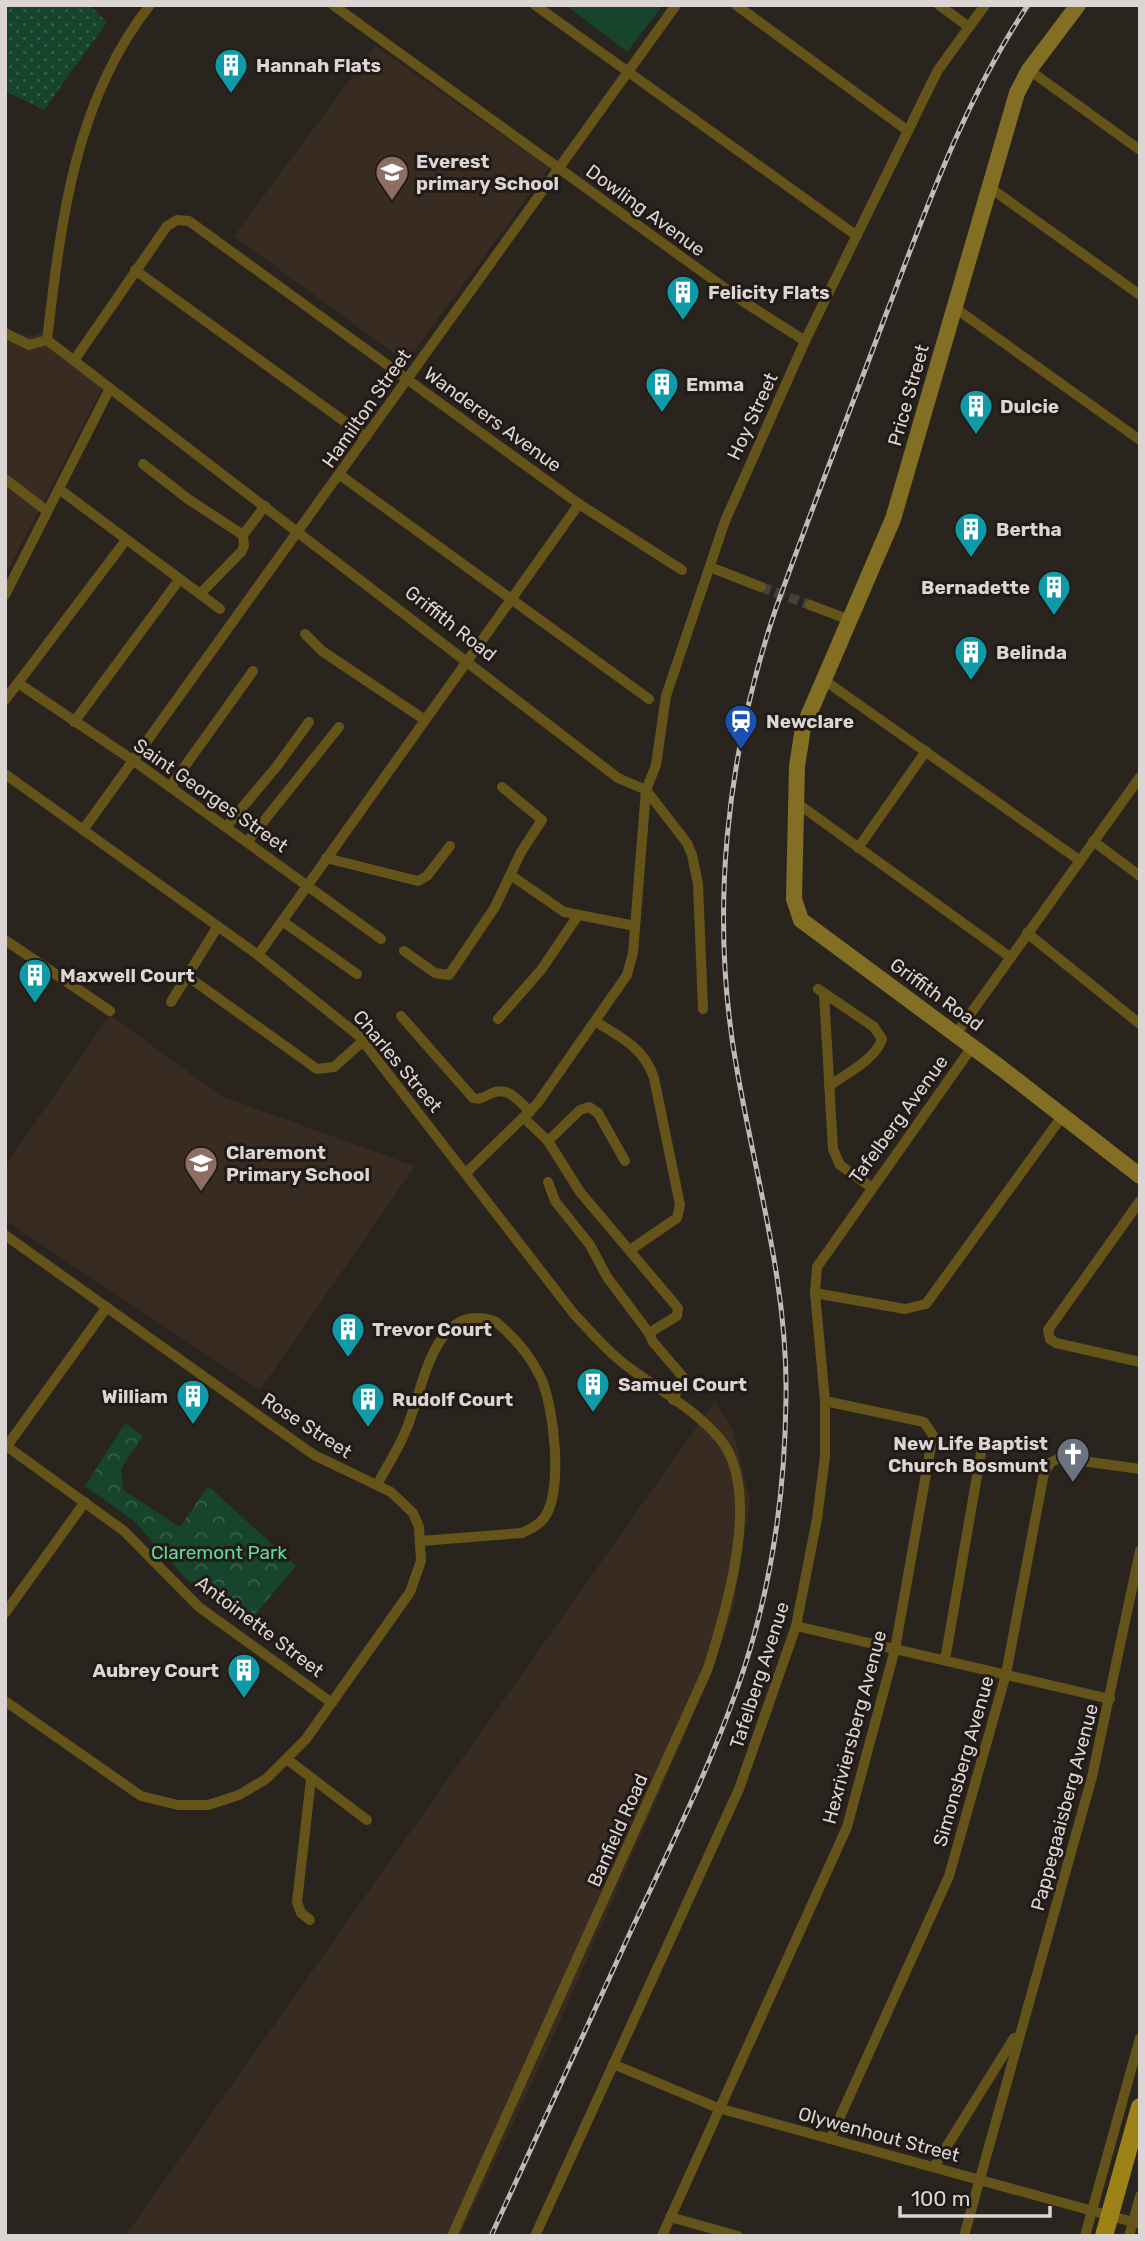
<svg xmlns="http://www.w3.org/2000/svg" width="1145" height="2241" viewBox="0 0 1145 2241" font-family="Rubik,sans-serif">
<defs>
<pattern id="grass-dots" width="8" height="8" patternUnits="userSpaceOnUse" patternTransform="scale(1.75)"><rect width="8" height="8" fill="#16442c"/><path d="M2 2h.1M6 6h.1" fill="none" stroke="#375e4a" stroke-width="1.8" stroke-linecap="round"/></pattern>
<pattern id="forest-crowns" width="20" height="18" patternUnits="userSpaceOnUse" patternTransform="scale(1.75)"><rect width="20" height="18" fill="#16442c"/><path d="M2 6a3 3 0 1 1 6 0M12 15a3 3 0 1 1 6 0" fill="none" stroke="#375e4a"/></pattern>
</defs>
<rect width="100%" height="100%" fill="#2a241f"/>
<g fill="#372b22">
<polygon points="375,46 549,168 406,362 234,236"/>
<polygon points="42,331 104,385 5,576 5,332 33,336"/>
<polygon points="110,1015 221,1096 415,1166 260,1390 5,1220 5,1166"/>
<polygon points="715,1401 733,1430 750,1501 734,1605 708,1682 547,2051 460,2236 125,2236"/>
</g>
<polygon fill="url(#grass-dots)" points="5,5 89,5 107,22 44,110 5,91"/>
<polygon fill="url(#forest-crowns)" points="125,1423 143,1436 121,1469 123,1490 180,1527 208,1486 296,1566 247,1624 186,1579 134,1521 85,1486"/>
<polygon fill="#16442c" points="566,5 663,5 627,52"/>
<g fill="none" stroke-linecap="round" stroke-linejoin="round">
<polyline stroke="#453f3a" stroke-width="10" stroke-dasharray="10 5" stroke-linecap="butt" points="761,587 810,605"/>
<g stroke="#645419" stroke-width="10">
<polyline points="333,5 744,302 805,341"/>
<polyline points="535,5 857,236"/>
<polyline points="736,5 908,131"/>
<polyline points="939,5 969,27"/>
<polyline points="1029,70 1140,150"/>
<polyline points="989,187 1140,295"/>
<polyline points="135,270 366,437"/>
<polyline points="955,308 1140,440"/>
<polyline points="5,333 29,345 47,340"/>
<polyline points="47,340 618,778 646,790 687,843 692,855 698,884 703,1009"/>
<path d="M47,340C61,223 74,101 150,5"/>
<polyline points="75,359 167,226 177,220 189,221 579,504 682,570"/>
<polyline points="143,464 188,499 243,535 244,546 241,552 200,594"/>
<polyline points="340,475 649,699"/>
<polyline points="5,479 47,511"/>
<polyline points="59,489 220,609"/>
<polyline points="243,535 265,506"/>
<polyline points="710,567 761,587"/>
<polyline points="5,595 110,388"/>
<polyline points="810,605 850,620"/>
<polyline points="305,634 322,651 425,720"/>
<polyline points="824,680 1079,860"/>
<polyline points="18,683 134,761 381,939"/>
<polyline points="5,700 126,540"/>
<polyline points="74,722 179,580"/>
<path d="M5,774L258,955L358,1035L574,1314C590,1331 605,1349 623,1363C655,1388 694,1408 720,1439C763,1491 726,1611 708,1668L452,2236"/>
<polyline points="170,787 253,671"/>
<polyline points="797,803 1010,957"/>
<polyline points="226,827 277,766 309,722"/>
<polyline points="83,830 676,5"/>
<polyline points="1093,841 1140,876"/>
<polyline points="247,842 339,727"/>
<polyline points="858,848 926,751"/>
<polyline points="326,858 418,881 427,876 450,846"/>
<polyline points="512,876 564,912 635,926"/>
<polyline points="282,921 357,974"/>
<polyline points="1027,933 1140,1024"/>
<polyline points="5,940 110,1011"/>
<polyline points="404,951 435,973 449,975 495,907 521,852 542,820 502,787"/>
<polyline points="258,955 579,504"/>
<polyline points="187,976 317,1069 334,1067 363,1041"/>
<polyline points="818,989 824,993 833,1149 840,1165 871,1187"/>
<path d="M824,993L874,1027L882,1039C876,1059 846,1074 829,1086"/>
<polyline points="171,1002 218,926"/>
<path d="M401,1016L473,1098C481,1100 483,1097 490,1094C508,1085 518,1100 530,1112"/>
<polyline points="498,1019 541,970 577,917"/>
<path d="M596,1022C621,1037 644,1048 654,1078L680,1205L677,1218L630,1250"/>
<polyline points="956,1034 1140,777"/>
<polyline points="524,1118 548,1141 580,1192 678,1308 677,1316 649,1333 653,1342 683,1377 673,1400"/>
<polyline points="548,1141 580,1110 589,1107 598,1113 625,1161"/>
<polyline points="466,1173 537,1104 627,975 633,953 646,790 656,765 666,696 725,521 805,341 927,92 938,70 985,5"/>
<polyline points="548,1182 555,1201 590,1245 607,1277 649,1333"/>
<polyline points="1140,1201 1048,1330 1050,1339 1056,1343 1140,1362"/>
<polyline points="5,1235 314,1455 391,1492 413,1513 419,1527 421,1561 410,1592 306,1739 266,1779 239,1795 208,1805 178,1805 141,1796 5,1701"/>
<polyline points="815,1293 905,1309 926,1304 1063,1115"/>
<polyline points="5,1445 124,1531 199,1607 332,1703"/>
<polyline points="7,1446 107,1307"/>
<path d="M378,1483C387,1466 399,1448 406,1430C423,1392 432,1298 496,1322C513,1336 530,1356 540,1376C554,1404 564,1492 544,1518C538,1526 530,1529 522,1533L421,1541"/>
<polyline points="5,1613 85,1502"/>
<polyline points="796,1626 1110,1699"/>
<polyline points="945,1660 981,1453"/>
<polyline points="288,1760 367,1820"/>
<polyline points="310,1920 301,1913 297,1902 311,1779"/>
<polyline points="613,2064 718,2108 1140,2224"/>
<polyline points="830,2139 949,1876 1006,1674 1044,1473 1051,1462 1060,1458 1140,1469"/>
<polyline points="934,2167 1014,2038"/>
<polyline points="670,2217 738,2236"/>
<polyline points="535,2236 739,1789 796,1626 817,1519 825,1456 825,1401 815,1293 817,1267 972,1047"/>
<polyline points="662,2236 847,1827 895,1649 933,1435 924,1422 825,1401"/>
<polyline points="964,2236 1092,1777 1140,1551"/>
<polyline points="1085,2236 1140,2038"/>
<polyline points="1129,2236 1140,2196"/>
</g>
<polyline stroke="#836f24" stroke-width="16" points="1078,5 1029,70 1017,93 893,519 803,728 797,766 794,899 801,920 1001,1068 1140,1176"/>
<polyline stroke="#9d8317" stroke-width="18" points="1104,2236 1140,2107"/>
<defs>
<path id="rail" d="M491,2236C537,2135 583,2034 630,1933C667,1854 707,1774 736,1692C770,1598 785,1498 786,1398C788,1286 756,1179 737,1070C709,915 726,756 776,608C812,508 851,408 888,309C928,204 965,99 1028,5"/>
</defs>
<use href="#rail" stroke="#bfbab7" stroke-width="5"/>
<use href="#rail" stroke="#211a16" stroke-width="2.5" stroke-dasharray="8" stroke-linecap="butt"/>
</g>
<defs>
<symbol id="building-pin" viewBox="-11 -11 22 30"><path d="M0 17L-7.5 6A9.5 9.5 0 1 1 7.5 6Z" fill="#0f9aa8" stroke="#211a16"/><path d="M-4-6H4V6H1V3H-1V6H-4ZM-2.5-4.3h1.7v1.8h-1.7ZM.8-4.3h1.7v1.8H.8ZM-2.5-1h1.7V.8h-1.7ZM.8-1h1.7V.8H.8Z" fill="#fff"/></symbol>
<symbol id="school-pin" viewBox="-11 -11 22 30"><path d="M0 17L-7.5 6A9.5 9.5 0 1 1 7.5 6Z" fill="#8d6e63" stroke="#211a16"/><path d="M0-5L7-2L0 1L-7-2ZM-4 1L0 2.5L4 1V4Q0 6-4 4Z" fill="#fff"/></symbol>
<symbol id="station-pin" viewBox="-11 -11 22 30"><path d="M0 17L-7.5 6A9.5 9.5 0 1 1 7.5 6Z" fill="#1a4fb4" stroke="#211a16"/><path d="M-3-6H3Q5-6 5-4V2Q5 4 3 4L4.5 6H3L1.5 4h-3L-3 6H-4.5L-3 4Q-5 4-5 2V-4Q-5-6-3-6ZM-3.5-4v3h7v-3ZM-3.5 1v1.5H-2V1ZM2 1v1.5H3.5V1Z" fill="#fff"/></symbol>
<symbol id="church-pin" viewBox="-11 -11 22 30"><path d="M0 17L-7.5 6A9.5 9.5 0 1 1 7.5 6Z" fill="#6b7280" stroke="#211a16"/><path d="M-1.2-6h2.4v3.5h3.3v2.4h-3.3V6h-2.4V-.1h-3.3v-2.4h3.3Z" fill="#fff"/></symbol>
</defs>
<g fill-rule="evenodd">
<use href="#building-pin" x="212" y="46" width="38" height="52"/>
<use href="#school-pin" x="373" y="153" width="38" height="52"/>
<use href="#building-pin" x="664" y="273" width="38" height="52"/>
<use href="#building-pin" x="643" y="365" width="38" height="52"/>
<use href="#building-pin" x="957" y="387" width="38" height="52"/>
<use href="#building-pin" x="952" y="510" width="38" height="52"/>
<use href="#building-pin" x="1035" y="568" width="38" height="52"/>
<use href="#building-pin" x="952" y="633" width="38" height="52"/>
<use href="#station-pin" x="722" y="702" width="38" height="52"/>
<use href="#building-pin" x="16" y="956" width="38" height="52"/>
<use href="#school-pin" x="182" y="1144" width="38" height="52"/>
<use href="#building-pin" x="329" y="1310" width="38" height="52"/>
<use href="#building-pin" x="574" y="1365" width="38" height="52"/>
<use href="#building-pin" x="174" y="1377" width="38" height="52"/>
<use href="#building-pin" x="349" y="1380" width="38" height="52"/>
<use href="#church-pin" x="1054" y="1435" width="38" height="52"/>
<use href="#building-pin" x="225" y="1651" width="38" height="52"/>
</g>
<g text-anchor="middle" stroke-width="6" stroke-linejoin="round" paint-order="stroke">
<g font-size="19" font-weight="bold" fill="#dbd6d3" stroke="#211a16" text-anchor="start">
<text x="256" y="72">Hannah Flats</text>
<text x="416" y="168">Everest<tspan x="416" dy="22">primary School</tspan></text>
<text x="708" y="299">Felicity Flats</text>
<text x="686" y="391">Emma</text>
<text x="1000" y="413">Dulcie</text>
<text x="996" y="536">Bertha</text>
<text x="1030" y="594" text-anchor="end">Bernadette</text>
<text x="996" y="659">Belinda</text>
<text x="766" y="728">Newclare</text>
<text x="60" y="982">Maxwell Court</text>
<text x="226" y="1159">Claremont<tspan x="226" dy="22">Primary School</tspan></text>
<text x="372" y="1336">Trevor Court</text>
<text x="618" y="1391">Samuel Court</text>
<text x="168" y="1403" text-anchor="end">William</text>
<text x="392" y="1406">Rudolf Court</text>
<text x="1048" y="1450" text-anchor="end">New Life Baptist<tspan x="1048" dy="22">Church Bosmunt</tspan></text>
<text x="219" y="1677" text-anchor="end">Aubrey Court</text>
</g>
<g font-size="19" fill="#dbd6d3" stroke="#211a16">
<text transform="translate(646 210) rotate(36)" y="7">Dowling Avenue</text>
<text transform="translate(908 395) rotate(-74)" y="7">Price Street</text>
<text transform="translate(366 408) rotate(-55)" y="7">Hamilton Street</text>
<text transform="translate(752 416) rotate(-65)" y="7">Hoy Street</text>
<text transform="translate(493 419) rotate(36)" y="7">Wanderers Avenue</text>
<text transform="translate(451 623) rotate(38)" y="7">Griffith Road</text>
<text transform="translate(211 795) rotate(35)" y="7">Saint Georges Street</text>
<text transform="translate(937 994) rotate(36)" y="7">Griffith Road</text>
<text transform="translate(398 1061) rotate(50)" y="7">Charles Street</text>
<text transform="translate(898 1119) rotate(-54)" y="7">Tafelberg Avenue</text>
<text transform="translate(307 1425) rotate(33)" y="7">Rose Street</text>
<text transform="translate(260 1626) rotate(37)" y="7">Antoinette Street</text>
<text transform="translate(759 1675) rotate(-72)" y="7">Tafelberg Avenue</text>
<text transform="translate(854 1727) rotate(-75)" y="7">Hexriviersberg Avenue</text>
<text transform="translate(963 1761) rotate(-74)" y="7">Simonsberg Avenue</text>
<text transform="translate(1064 1807) rotate(-75)" y="7">Pappegaaisberg Avenue</text>
<text transform="translate(617 1830) rotate(-66)" y="7">Banfield Road</text>
<text transform="translate(879 2134) rotate(15)" y="7">Olywenhout Street</text>
</g>
<g font-size="19" fill="#5fdb99" stroke="#211a16">
<text x="219" y="1559">Claremont Park</text>
</g>
</g>
<rect width="1145" height="2241" fill="none" stroke="#dbd6d3" stroke-width="14"/>
<path d="M900 2206v10h150v-10" fill="none" stroke="#dbd6d3" stroke-width="3.5"/>
<text x="911" y="2206" font-size="21" fill="#dbd6d3" stroke="#211a16" stroke-width="5" paint-order="stroke">100 m</text>
</svg>
